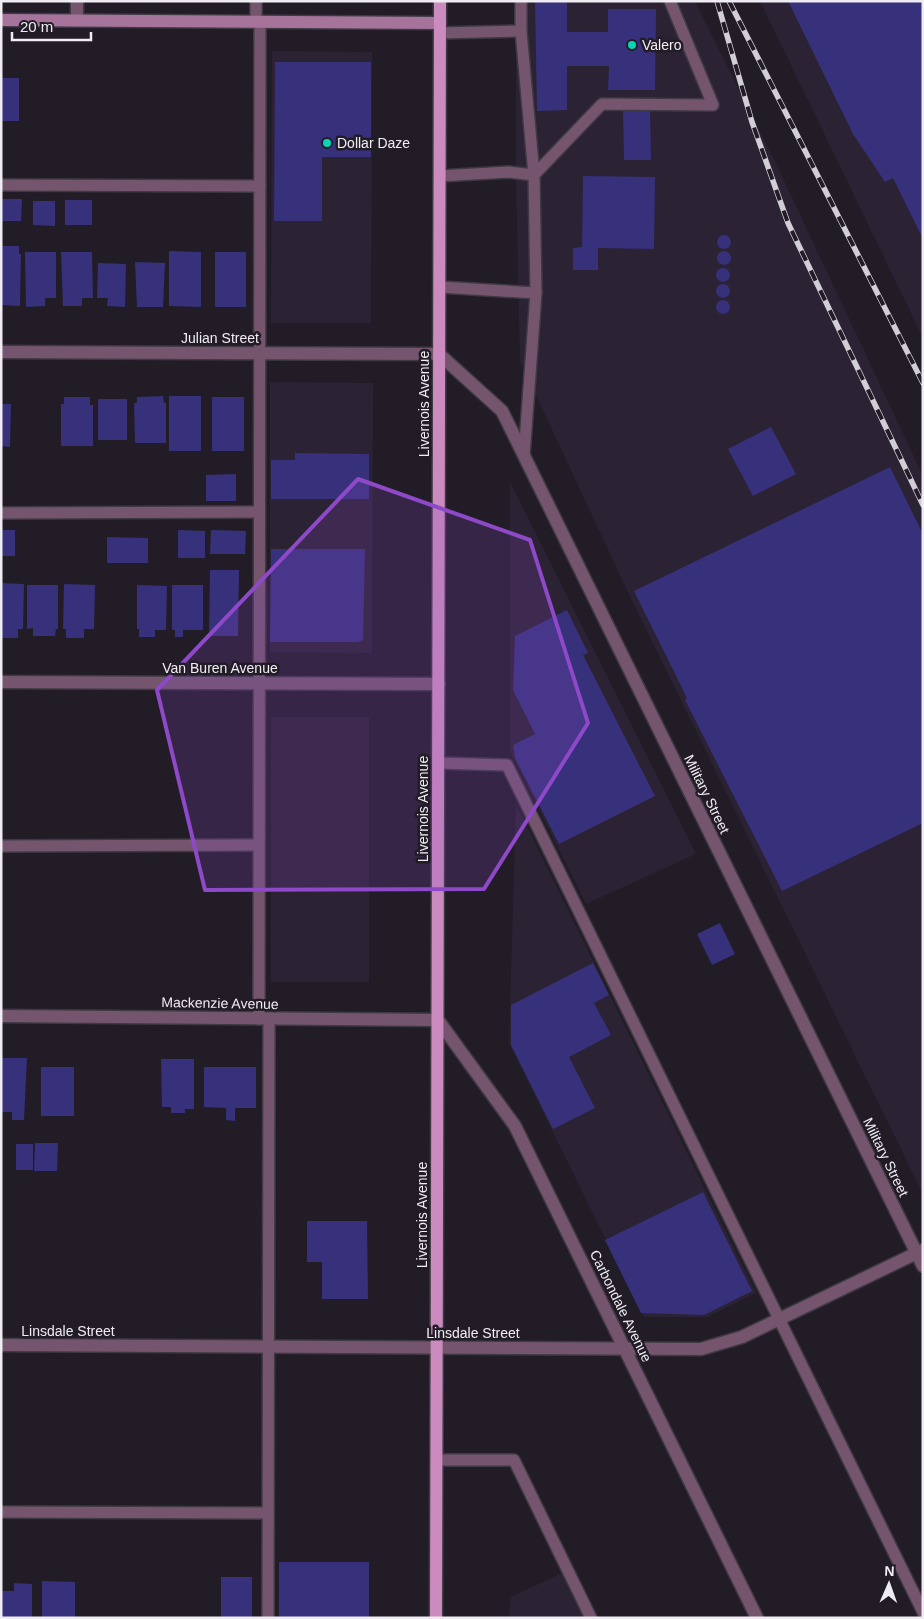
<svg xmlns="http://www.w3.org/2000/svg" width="924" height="1619" viewBox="0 0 924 1619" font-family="Arial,sans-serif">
<rect width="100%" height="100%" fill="#221c27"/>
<g fill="#2b2233">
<polygon points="516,1 695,1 779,170 923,476 923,1194 626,588 520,361 516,174"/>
<polygon points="760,1 923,1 923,338"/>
<polygon points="272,51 372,52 371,323 271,323"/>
<polygon points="270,382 373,383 372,653 270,652"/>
<polygon points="510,482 696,854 586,904 510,751"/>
<rect x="271" y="717" width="98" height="265"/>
<polygon points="516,804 756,1293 707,1317 644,1317 509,1043"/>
<polygon points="564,1572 587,1618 509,1618 511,1597"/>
</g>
<g fill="#36317a">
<polygon points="535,1 567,1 567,32 608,32 608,9 656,9 655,90 608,90 609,66 567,66 567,110 537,111"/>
<polygon points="788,1 923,1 923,239 893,178 885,182 853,134"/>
<polygon points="275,62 371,62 371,157 322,157 322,221 274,221"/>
<rect x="1" y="78" width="18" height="43"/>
<polygon points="623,108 650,108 651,160 624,160"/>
<polygon points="583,176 655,177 654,249 598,248 598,270 573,270 573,248 582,247"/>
<polygon points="1,199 22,199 21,221 1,221"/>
<rect x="65" y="200" width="27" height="25"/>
<polygon points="33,201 55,201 55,226 33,225"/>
<circle cx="724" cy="242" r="7"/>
<polygon points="1,246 19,246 19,254 21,254 20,306 1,305"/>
<polygon points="169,251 201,252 201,307 169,306"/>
<circle cx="724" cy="258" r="7"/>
<polygon points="25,252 56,252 56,298 45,298 45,306 26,307"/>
<polygon points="61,252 92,252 93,298 82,298 82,306 63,306"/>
<rect x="215" y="252" width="31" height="55"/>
<polygon points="135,262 165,263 163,307 137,307"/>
<polygon points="98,263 126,264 125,307 107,306 108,298 97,298"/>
<circle cx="723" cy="275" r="7"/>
<circle cx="723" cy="291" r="7"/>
<circle cx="723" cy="307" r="7"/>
<polygon points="163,396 164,403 166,403 166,443 135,443 134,403 137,403 137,397"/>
<rect x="169" y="396" width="32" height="55"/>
<polygon points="64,397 90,397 90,405 93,405 93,446 61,446 61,404 64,404"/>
<rect x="212" y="397" width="32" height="54"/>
<rect x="98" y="399" width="29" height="41"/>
<polygon points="1,404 11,404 10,447 1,446"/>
<polygon points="771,427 796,474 753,496 728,449"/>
<polygon points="295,453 369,454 369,499 271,499 271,460 295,460"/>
<polygon points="890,467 923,534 923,823 782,891 685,700 687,698 634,591"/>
<polygon points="236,474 236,501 206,501 206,475"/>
<rect x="1" y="530" width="14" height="26"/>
<polygon points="178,530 205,531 205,558 178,558"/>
<polygon points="211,530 246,531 245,554 210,554"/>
<polygon points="107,537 148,538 148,563 107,563"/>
<polygon points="271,549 365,549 363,640 358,642 270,642"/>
<polygon points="210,570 239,570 238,636 209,636"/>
<polygon points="1,583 24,584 23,629 18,629 18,638 1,638"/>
<polygon points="64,584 95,585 94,629 84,629 84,638 66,638 66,629 63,629"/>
<polygon points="27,585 58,585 58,629 56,629 55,636 33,636 33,628 27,629"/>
<polygon points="137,585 167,586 166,630 155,630 155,637 139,637 139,629 137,629"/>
<polygon points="172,585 203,585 203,630 183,630 183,637 175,637 175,630 172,630"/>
<polygon points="567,610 588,653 583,655 655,796 559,844 515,758 513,745 535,734 513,690 515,636"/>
<polygon points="720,923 735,954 712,965 697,934"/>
<polygon points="593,963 609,995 594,1003 611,1035 569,1057 595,1108 553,1129 511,1045 511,1005"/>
<polygon points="1,1058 27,1058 24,1120 12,1120 12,1112 1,1112"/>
<polygon points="161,1059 194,1059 194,1109 185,1109 185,1113 171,1113 171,1107 162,1107"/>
<rect x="41" y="1067" width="33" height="49"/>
<polygon points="204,1067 256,1067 256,1108 235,1108 235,1121 226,1120 226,1108 204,1107"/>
<polygon points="35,1143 58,1143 57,1171 34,1171"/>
<rect x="16" y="1144" width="17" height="26"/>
<polygon points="703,1192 752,1291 704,1315 641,1313 605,1240"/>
<polygon points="307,1221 367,1221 368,1299 322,1299 322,1262 307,1262"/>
<polygon points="279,1562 369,1562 369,1617 279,1618"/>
<rect x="221" y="1577" width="31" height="41"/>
<polygon points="42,1581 75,1582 75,1618 42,1618"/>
<polygon points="14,1583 32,1584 32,1618 1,1618 1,1591 14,1591"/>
</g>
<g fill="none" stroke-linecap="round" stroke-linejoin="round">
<defs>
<g id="lane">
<polyline points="256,21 256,1"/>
<polyline points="440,33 521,31 521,1"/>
<polyline points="440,176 508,172 534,175 521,31"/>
<polyline points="1,185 260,186"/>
<polyline points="440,287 536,293"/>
<polyline points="524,456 536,293 534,175 602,104 713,105 670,1"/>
<polyline points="1,513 258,512"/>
<polyline points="438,763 507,765 923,1612"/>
<polyline points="1,846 258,845"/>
<polyline points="259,1019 260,22"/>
<polyline points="437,1460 514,1460 591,1618"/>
<polyline points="1,1512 268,1513"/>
<polyline points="268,1618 269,1019"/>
</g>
<g id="street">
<polyline points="77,1 77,20"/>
<polyline points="1,352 439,354 502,411 923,1266"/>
<polyline points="1,682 439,684"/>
<polyline points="1,1016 438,1020 515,1126 757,1618"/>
<polyline points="1,1345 701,1349 742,1337 923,1250"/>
</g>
<polyline id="secondary" points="1,20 440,23"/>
<polyline id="primary" points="436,1618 440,1"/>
</defs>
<use href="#lane" stroke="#3f3944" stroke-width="14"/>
<use href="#street" stroke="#3f3944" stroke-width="15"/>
<use href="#secondary" stroke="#3f3944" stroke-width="15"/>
<use href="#primary" stroke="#3f3944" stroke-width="15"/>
<use href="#lane" stroke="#74556d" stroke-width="11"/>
<use href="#street" stroke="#74556d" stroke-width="12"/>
<use href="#secondary" stroke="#a6749b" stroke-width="12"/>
<use href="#primary" stroke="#cc8bbe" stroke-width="12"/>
<defs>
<g id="rail">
<polyline points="717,1 752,122 788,223 923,505"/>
<polyline points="729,1 923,383"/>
</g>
</defs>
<use href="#rail" stroke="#d2ced6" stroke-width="5.5"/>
<use href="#rail" stroke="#221c27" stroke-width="4" stroke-dasharray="11" stroke-linecap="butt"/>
</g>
<path fill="#8d49c7" fill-opacity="0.2" stroke="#8d49c7" stroke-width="4" stroke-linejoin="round" d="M358,479L530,540L588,723L484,889L205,890L157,690Z"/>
<g fill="#06d5b6" stroke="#221c27" stroke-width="2">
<circle cx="632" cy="45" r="5"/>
<circle cx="327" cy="143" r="5"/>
</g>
<g text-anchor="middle" stroke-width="5" stroke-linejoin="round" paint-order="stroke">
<g font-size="14" fill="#f0ecf4" stroke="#221c27" text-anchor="start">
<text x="642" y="50">Valero</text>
<text x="337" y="148">Dollar Daze</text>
</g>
<g font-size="14" fill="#f0ecf4" stroke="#221c27">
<text x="220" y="343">Julian Street</text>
<text transform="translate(424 404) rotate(-90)" y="5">Livernois Avenue</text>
<text x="220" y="673">Van Buren Avenue</text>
<text transform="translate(707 794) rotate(64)" y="5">Military Street</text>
<text transform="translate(423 809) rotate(-90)" y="5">Livernois Avenue</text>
<text transform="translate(220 1003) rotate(1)" y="5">Mackenzie Avenue</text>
<text transform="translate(886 1157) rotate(64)" y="5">Military Street</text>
<text transform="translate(422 1215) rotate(-90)" y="5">Livernois Avenue</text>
<text transform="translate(621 1306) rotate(64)" y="5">Carbondale Avenue</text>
<text x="68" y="1336">Linsdale Street</text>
<text x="473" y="1338">Linsdale Street</text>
</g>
</g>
<rect width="924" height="1619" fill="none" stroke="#f0ecf4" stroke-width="5"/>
<g transform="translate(889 1584) rotate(2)" stroke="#221c27" stroke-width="4" paint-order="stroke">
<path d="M0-4L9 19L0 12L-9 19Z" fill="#f0ecf4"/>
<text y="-8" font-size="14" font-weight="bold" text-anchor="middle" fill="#f0ecf4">N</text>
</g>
<path d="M12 32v8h79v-8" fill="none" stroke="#f0ecf4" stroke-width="2.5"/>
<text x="20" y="32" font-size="15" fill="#f0ecf4" stroke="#221c27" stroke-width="4" paint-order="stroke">20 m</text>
</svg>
